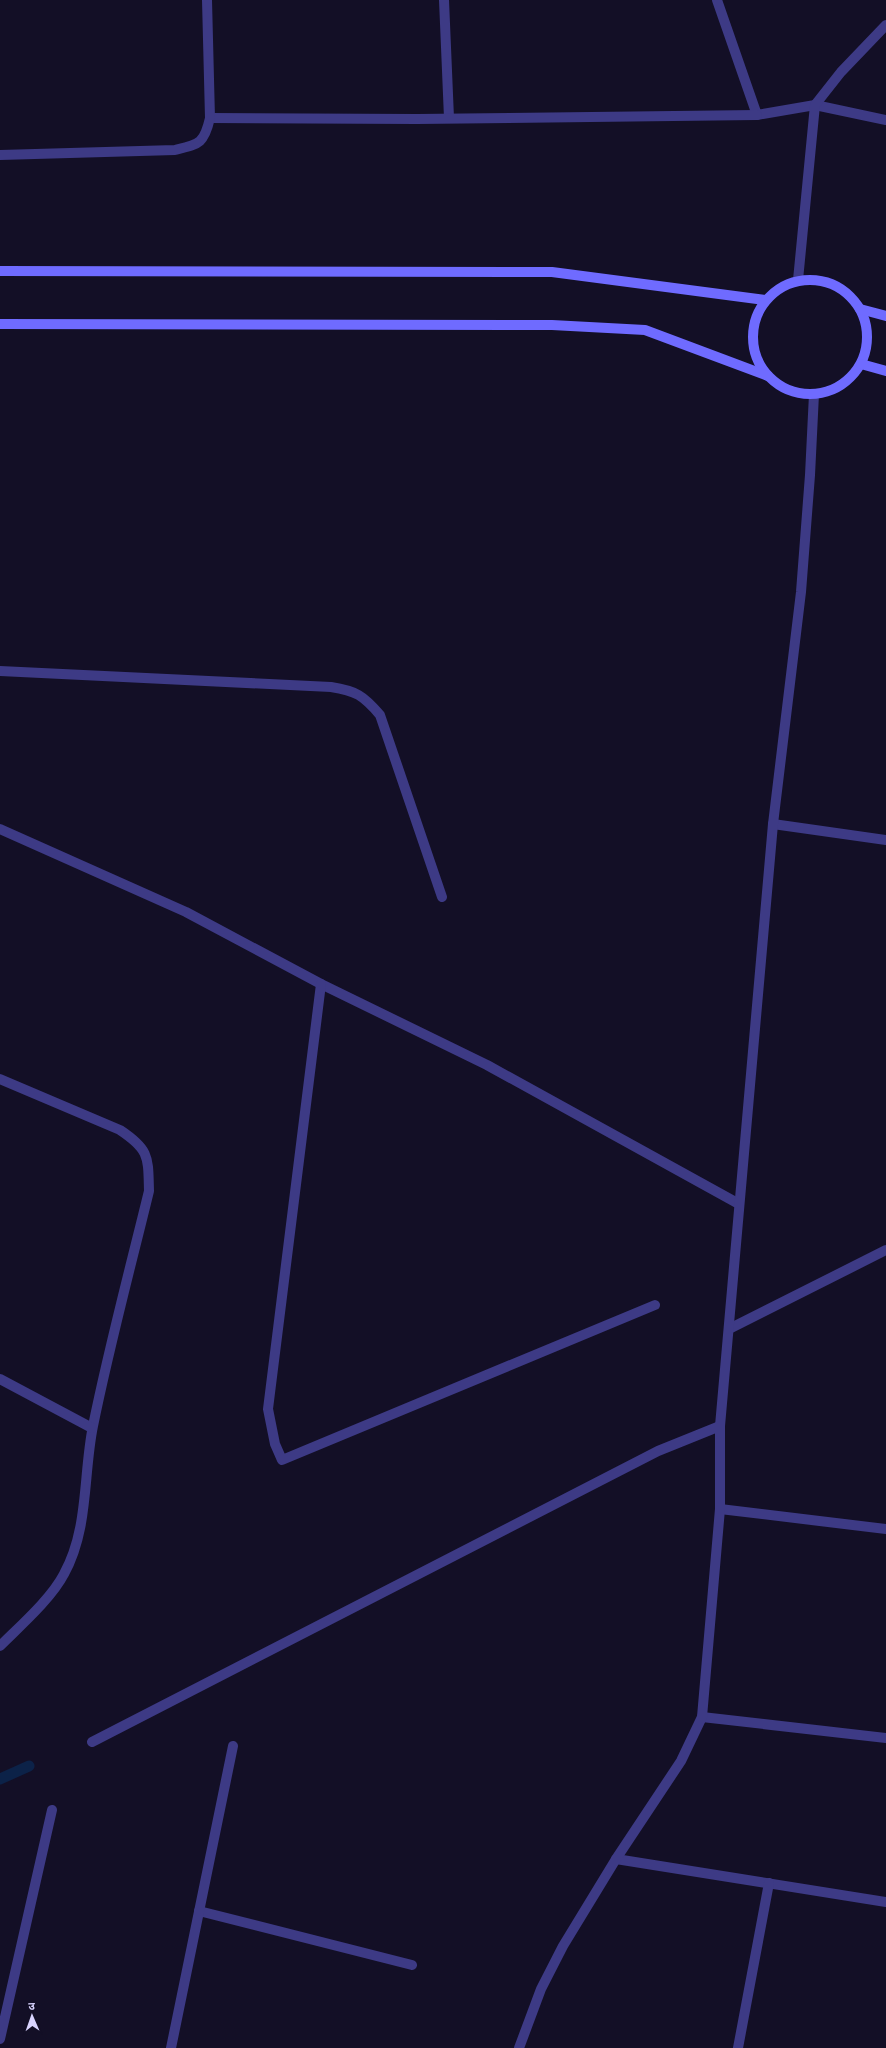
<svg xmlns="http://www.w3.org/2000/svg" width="886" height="2048" viewBox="0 0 886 2048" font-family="Inter,'Noto Sans Devanagari',sans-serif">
<rect width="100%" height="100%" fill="#130f26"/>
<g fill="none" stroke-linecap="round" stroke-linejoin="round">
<polyline stroke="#0c2248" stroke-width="11" points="0,1779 29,1766"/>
<g stroke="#3d3a85" stroke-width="10">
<polyline points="444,0 449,118"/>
<polyline points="717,0 757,115 815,105 886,120"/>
<polyline points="210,118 417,119 757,115"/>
<path d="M0,155L175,150C199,144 204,144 210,118L207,0"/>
<polyline points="798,280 815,105 841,72 886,25"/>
<path d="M0,671L331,687C356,691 363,695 380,715L442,897"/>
<polyline points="773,824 886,840"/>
<polyline points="0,829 186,912 321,984 487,1065 739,1204"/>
<polyline points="321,984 268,1409 275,1444 282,1460 655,1305"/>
<path d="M0,1079L120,1130C150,1150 148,1157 149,1191C130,1269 109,1347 93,1426C83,1475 89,1529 64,1574C51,1599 20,1626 0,1646"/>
<polyline points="729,1329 886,1250"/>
<polyline points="0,1379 92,1428"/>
<polyline points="720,1509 886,1529"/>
<polyline points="702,1717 886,1738"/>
<polyline points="92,1742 658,1451 720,1426"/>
<polyline points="616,1859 886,1902"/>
<polyline points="199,1911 412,1965"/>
<polyline points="0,2039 52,1810"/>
<polyline points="171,2048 233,1746"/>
<polyline points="519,2048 541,1989 563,1946 616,1859 681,1761 702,1717 720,1509 720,1426 773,824 801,592 810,475 814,394"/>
<polyline points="738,2048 769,1883"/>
</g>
<g stroke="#6f6bff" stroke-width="10">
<polyline points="0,271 552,272 765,300"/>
<circle cx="810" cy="337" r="57"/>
<polyline points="860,309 886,316"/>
<polyline points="0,324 552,325 645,330 768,376"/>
<polyline points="861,364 886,371"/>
</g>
</g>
<g transform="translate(32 2016) rotate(358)" stroke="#130f26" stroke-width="3" paint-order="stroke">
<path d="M0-3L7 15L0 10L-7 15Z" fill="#d9d4ff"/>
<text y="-6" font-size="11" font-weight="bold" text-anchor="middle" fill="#d9d4ff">उ</text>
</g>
</svg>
